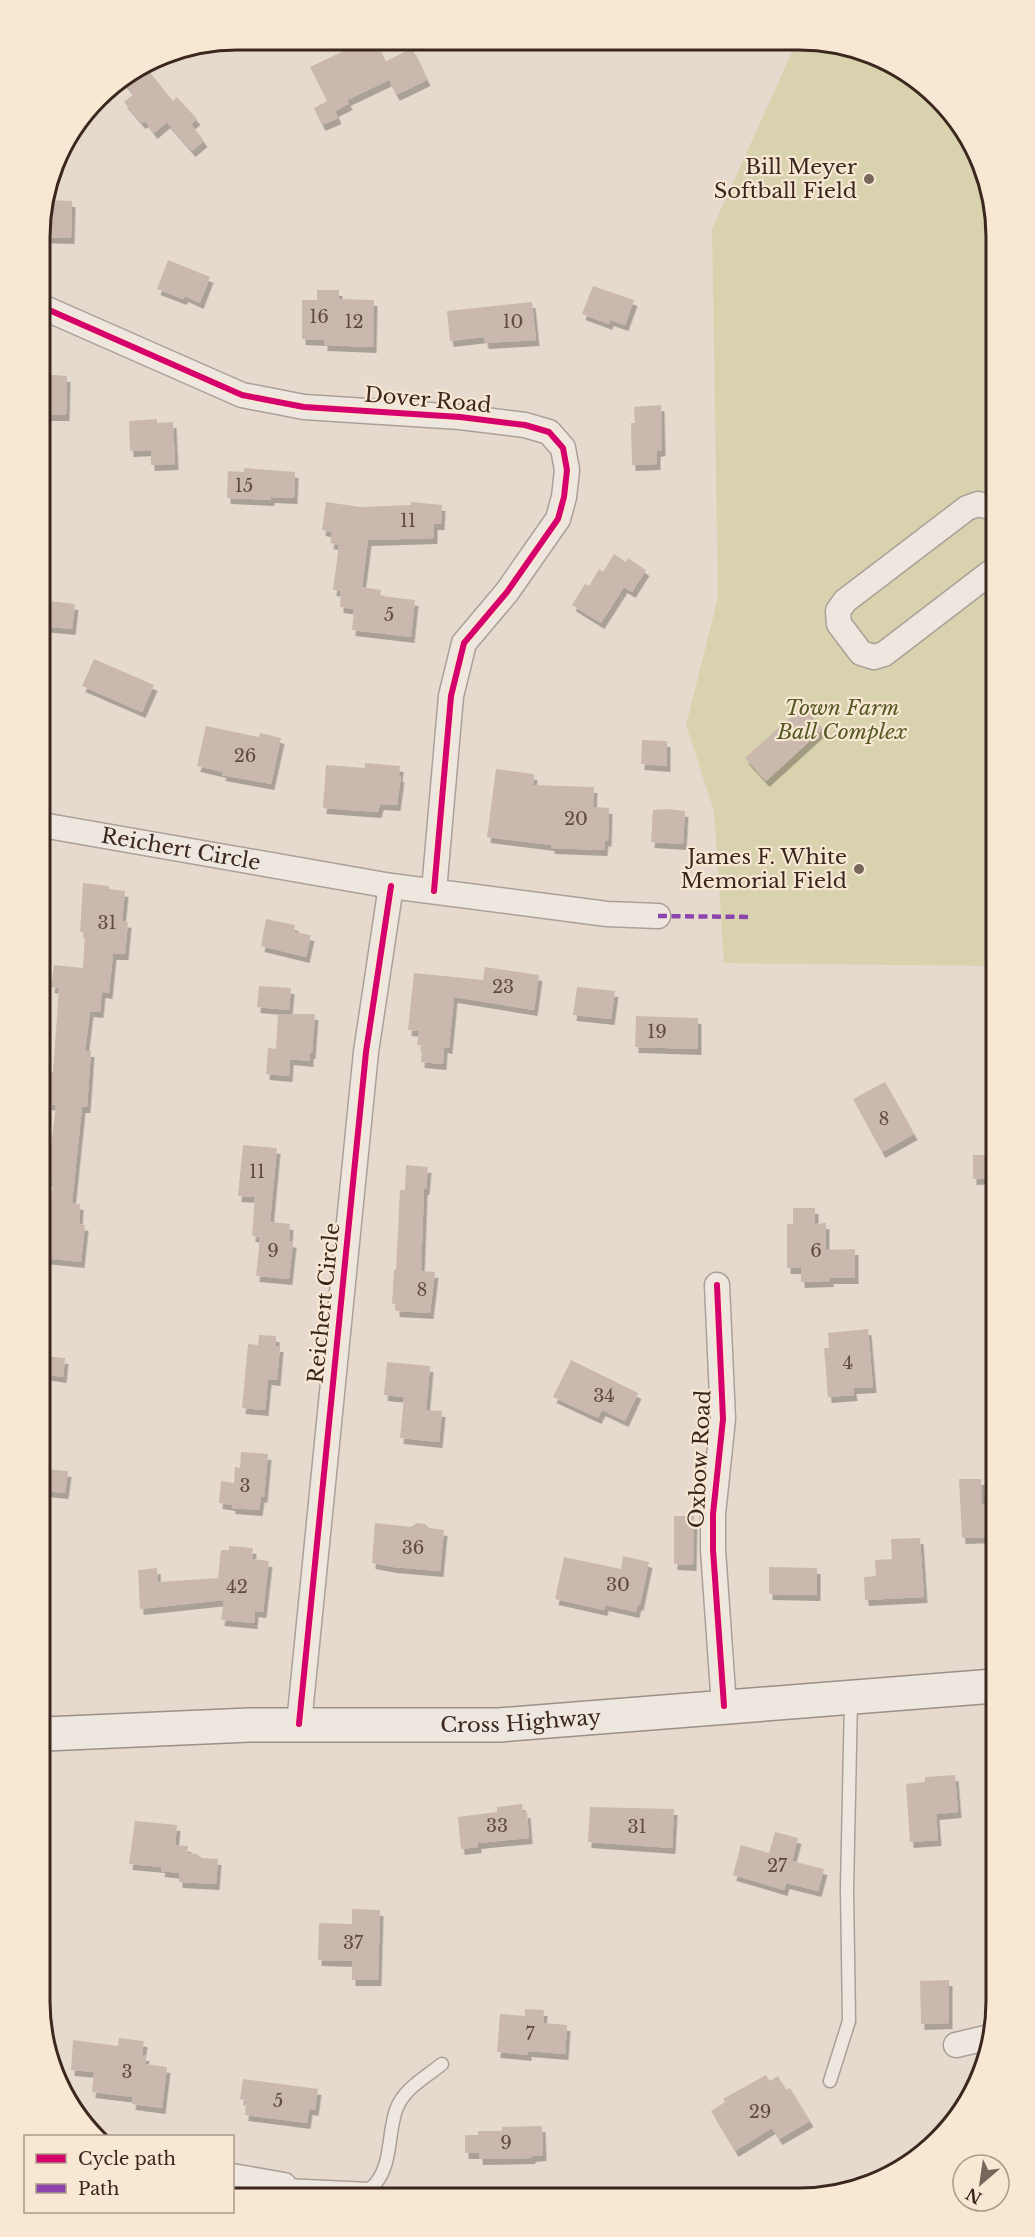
<svg xmlns="http://www.w3.org/2000/svg" width="1035" height="2237" viewBox="0 0 1035 2237" font-family="'Libre Baskerville',serif">
<defs>
<filter id="shadow"><feDropShadow dx="3.5" dy="6" stdDeviation="0" flood-color="#0004"/></filter>
</defs>
<rect width="100%" height="100%" fill="#e6dace"/>
<polygon fill="#d9d2af" points="837,43 929,88 963,127 989,185 992,966 724,963 714,811 686,725 718,597 712,229 792,52"/>
<g fill="#cab8ae" filter="url(#shadow)">
<polygon points="367,40 375,40 385,62 412,48 427,80 396,95 389,80 347,100 349,104 335,111 338,118 322,125 314,108 327,101 310,67"/>
<polygon points="144,65 173,101 177,97 197,119 191,124 204,141 192,151 167,122 154,133 145,121 142,123 124,102 134,94 121,79"/>
<polygon points="46,200 72,201 71,238 39,237 39,223"/>
<polygon points="168,260 210,277 200,303 185,296 183,299 157,289"/>
<polygon points="593,286 634,300 625,325 610,320 609,324 582,314"/>
<polygon points="317,290 339,290 339,299 374,300 373,347 324,345 324,340 302,339 302,300 317,300"/>
<polygon points="532,302 536,340 485,343 484,337 450,341 447,311"/>
<polygon points="40,374 67,376 66,415 40,415"/>
<polygon points="661,405 662,450 657,451 657,464 632,465 631,423 635,423 634,407"/>
<polygon points="157,419 157,423 173,422 175,464 151,465 151,450 130,451 129,421"/>
<polygon points="244,468 295,472 294,498 271,497 271,500 227,498 228,471 244,472"/>
<polygon points="326,502 361,507 411,505 411,502 442,505 441,524 434,524 434,538 368,540 362,587 381,590 380,596 415,600 411,637 352,630 354,609 340,607 341,591 333,590 339,545 330,543 332,532 322,530"/>
<polygon points="614,554 626,562 628,558 646,570 632,592 624,587 601,623 572,605 585,584 589,586 599,569 603,572"/>
<polygon points="41,600 75,604 72,629 41,626"/>
<polygon points="94,659 154,685 142,712 82,686"/>
<polygon points="803,706 823,729 766,781 745,758"/>
<polygon points="206,726 259,737 260,733 281,738 271,784 222,775 223,772 197,766"/>
<polygon points="642,740 667,741 667,766 641,764"/>
<polygon points="365,763 400,766 399,776 401,776 397,805 380,804 378,812 323,808 326,765 365,768"/>
<polygon points="496,769 534,774 533,785 594,787 593,807 609,808 608,841 605,840 604,850 551,848 551,845 487,837"/>
<polygon points="667,809 685,811 683,844 651,842 653,810"/>
<polygon points="83,883 109,886 109,889 125,891 122,921 128,922 125,954 113,954 109,993 102,992 100,1012 90,1011 85,1051 91,1051 87,1107 82,1107 72,1203 80,1204 79,1224 85,1225 81,1262 43,1258 43,1248 46,1221 49,1221 53,1181 47,1180 56,1105 48,1104 50,1072 53,1072 59,988 51,987 54,965 83,968 85,933 80,932"/>
<polygon points="266,919 295,925 294,932 311,935 306,957 261,946"/>
<polygon points="485,967 539,975 534,1010 454,997 449,1048 444,1047 443,1064 421,1062 422,1045 417,1045 419,1031 408,1030 414,973 483,980"/>
<polygon points="259,986 291,988 289,1010 257,1007"/>
<polygon points="577,987 615,991 611,1019 573,1015"/>
<polygon points="278,1014 315,1014 312,1053 310,1053 310,1061 290,1059 289,1076 266,1074 268,1048 276,1049"/>
<polygon points="636,1016 698,1018 698,1049 635,1047"/>
<polygon points="885,1082 914,1134 882,1152 853,1099"/>
<polygon points="243,1145 277,1148 270,1222 290,1224 289,1241 293,1242 289,1279 256,1276 260,1237 252,1236 255,1197 238,1196"/>
<polygon points="973,1155 993,1155 993,1178 973,1179"/>
<polygon points="406,1165 428,1167 426,1189 424,1189 421,1271 435,1272 430,1313 396,1311 396,1304 392,1304 394,1269 396,1270 400,1190 405,1190"/>
<polygon points="793,1208 815,1208 815,1224 826,1223 826,1250 855,1249 855,1278 830,1278 830,1281 801,1282 801,1268 787,1268 787,1224 793,1224"/>
<polygon points="868,1329 873,1387 853,1388 854,1395 828,1397 824,1348 829,1348 828,1333"/>
<polygon points="259,1335 276,1336 276,1346 280,1346 277,1380 268,1379 265,1410 242,1408 248,1344 258,1345"/>
<polygon points="43,1356 65,1358 63,1377 43,1374"/>
<polygon points="571,1360 638,1393 625,1421 602,1410 598,1418 553,1397"/>
<polygon points="387,1362 430,1366 426,1410 442,1411 439,1442 400,1438 404,1397 384,1395"/>
<polygon points="241,1452 268,1454 264,1497 261,1496 259,1510 232,1508 232,1505 219,1503 221,1481 234,1483 235,1467 240,1468"/>
<polygon points="44,1469 68,1471 65,1493 44,1491"/>
<polygon points="959,1479 981,1479 982,1504 992,1504 993,1537 962,1538"/>
<polygon points="674,1516 694,1516 693,1565 674,1564"/>
<polygon points="375,1523 411,1527 417,1523 425,1524 429,1528 444,1530 440,1571 393,1567 372,1563"/>
<polygon points="920,1538 924,1597 865,1600 864,1577 876,1576 875,1560 892,1559 891,1539"/>
<polygon points="229,1546 253,1548 252,1559 269,1561 263,1612 255,1611 254,1623 221,1620 224,1600 140,1609 138,1570 157,1568 158,1582 218,1578 221,1550 229,1550"/>
<polygon points="623,1556 649,1562 640,1605 638,1604 636,1612 605,1605 604,1610 555,1599 564,1557 621,1569"/>
<polygon points="769,1567 817,1568 817,1595 769,1594"/>
<polygon points="955,1775 958,1812 936,1814 938,1840 910,1842 906,1784 925,1782 925,1777"/>
<polygon points="522,1804 523,1812 527,1812 529,1838 478,1843 478,1847 461,1849 458,1817 497,1812 497,1807"/>
<polygon points="590,1807 674,1809 672,1848 588,1842"/>
<polygon points="135,1821 177,1825 175,1845 188,1846 187,1853 197,1854 202,1858 218,1859 216,1884 179,1882 179,1873 161,1871 162,1867 129,1864"/>
<polygon points="775,1832 798,1838 792,1861 824,1869 818,1891 786,1883 784,1890 733,1875 741,1845 769,1853"/>
<polygon points="352,1909 380,1910 378,1980 352,1980 352,1961 318,1960 319,1923 352,1924"/>
<polygon points="949,1980 949,2023 921,2024 920,1981"/>
<polygon points="525,2009 544,2010 543,2023 567,2025 565,2054 528,2051 528,2055 497,2052 500,2014 525,2016"/>
<polygon points="119,2038 144,2041 142,2055 146,2055 145,2064 167,2067 162,2108 132,2104 133,2097 92,2092 94,2072 71,2070 73,2040 118,2046"/>
<polygon points="766,2075 770,2081 778,2076 786,2090 790,2088 810,2121 779,2139 772,2128 735,2151 711,2111 725,2102 723,2099"/>
<polygon points="243,2079 318,2089 315,2110 309,2109 307,2123 245,2115 246,2101 240,2099"/>
<polygon points="542,2126 543,2155 532,2156 532,2158 479,2159 479,2153 465,2153 465,2135 478,2135 478,2131 502,2131 502,2127"/>
</g>
<g fill="none" stroke-linecap="round" stroke-linejoin="round">
<defs>
<g id="lane">
<polyline points="830,2081 849,2021 847,1889 851,1699"/>
<path d="M284,2185L370,2189C393,2170 387,2136 396,2110C403,2089 426,2077 442,2064"/>
</g>
<g id="street">
<polyline points="40,306 242,395 304,407 460,417 525,425 549,432 563,448 567,470 564,497 558,519 507,592 464,643 451,696 434,891"/>
<polyline points="990,507 978,504 967,508 845,601 838,611 839,624 861,653 874,657 884,654 991,572"/>
<path id="s1" d="M42,825L391,886L607,914L658,916"/>
<polyline points="717,1285 723,1419 713,1514 713,1550 724,1706"/>
<polyline points="299,1724 366,1052 391,886"/>
<polyline points="956,2045 990,2037"/>
<polyline points="232,2176 284,2185"/>
</g>
<g id="secondary">
<path id="s2" d="M45,1734L249,1725H499L994,1686"/>
</g>
</defs>
<use href="#lane" stroke="#aba097" stroke-width="15"/>
<use href="#street" stroke="#aba097" stroke-width="27"/>
<use href="#secondary" stroke="#9b8f86" stroke-width="36"/>
<use href="#lane" stroke="#eee7df" stroke-width="12"/>
<use href="#street" stroke="#eee7df" stroke-width="24"/>
<use href="#secondary" stroke="#eee7df" stroke-width="33"/>
<polyline stroke="#8e44ad" stroke-width="4.5" stroke-dasharray="9 4.5" stroke-linecap="butt" points="658,916 752,917"/>
<defs>
<g id="cycleway">
<polyline points="40,306 242,395 304,407 460,417 525,425 549,432 563,448 567,470 564,497 558,519 507,592 464,643 451,696 434,891"/>
<polyline points="717,1285 723,1419 713,1514 713,1550 724,1706"/>
<polyline points="299,1724 366,1052 391,886"/>
</g>
</defs>
<use href="#cycleway" stroke="#f7e7d3" stroke-width="10"/>
<use href="#cycleway" stroke="#d6006c" stroke-width="6"/>
</g>
<g fill="#77665c" stroke="#f7e7d3" stroke-width="2">
<circle cx="869" cy="179" r="6"/>
<circle cx="859" cy="869" r="6"/>
</g>
<g text-anchor="middle" stroke-width="4.5" stroke-linejoin="round" paint-order="stroke">
<g font-size="18" fill="#5f4b42">
<text x="319" y="323">16</text>
<text x="354" y="328">12</text>
<text x="513" y="328">10</text>
<text x="244" y="492">15</text>
<text x="408" y="527">11</text>
<text x="389" y="621">5</text>
<text x="245" y="762">26</text>
<text x="576" y="825">20</text>
<text x="107" y="929">31</text>
<text x="503" y="993">23</text>
<text x="657" y="1038">19</text>
<text x="884" y="1125">8</text>
<text x="257" y="1178">11</text>
<text x="273" y="1257">9</text>
<text x="816" y="1257">6</text>
<text x="422" y="1296">8</text>
<text x="848" y="1369">4</text>
<text x="604" y="1402">34</text>
<text x="245" y="1492">3</text>
<text x="413" y="1554">36</text>
<text x="618" y="1591">30</text>
<text x="237" y="1593">42</text>
<text x="497" y="1832">33</text>
<text x="637" y="1833">31</text>
<text x="777" y="1872">27</text>
<text x="353" y="1949">37</text>
<text x="530" y="2040">7</text>
<text x="127" y="2078">3</text>
<text x="278" y="2107">5</text>
<text x="760" y="2118">29</text>
<text x="506" y="2149">9</text>
</g>
<g font-size="21" fill="#3b271e" stroke="#f7e7d3" text-anchor="end">
<text x="857" y="174">Bill Meyer<tspan x="857" dy="24">Softball Field</tspan></text>
<text x="847" y="864">James F. White<tspan x="847" dy="24">Memorial Field</tspan></text>
</g>
<g font-size="21" fill="#3b271e" stroke="#f7e7d3">
<text transform="translate(428 400) rotate(5)" y="7">Dover Road</text>
<text dy="7" stroke="none"><textPath href="#s1" startOffset="141">Reichert Circle</textPath></text>
<text transform="translate(324 1303) rotate(-84)" y="7">Reichert Circle</text>
<text transform="translate(700 1459) rotate(-87)" y="7">Oxbow Road</text>
<text dy="7" stroke="none"><textPath href="#s2" startOffset="476">Cross Highway</textPath></text>
</g>
<g font-size="21" font-style="italic" fill="#545823" stroke="#f7e7d3">
<text x="842" y="715">Town Farm<tspan x="842" dy="24">Ball Complex</tspan></text>
</g>
</g>
<path d="M0 0H1035V2237H0ZM237 50H799A187 187 0 0 1 986 237V2001A187 187 0 0 1 799 2188H237A187 187 0 0 1 50 2001V237A187 187 0 0 1 237 50Z" fill="#f7e7d3" fill-rule="evenodd"/>
<path fill="none" stroke="#3b271e" stroke-width="3" d="M237 50H799A187 187 0 0 1 986 237V2001A187 187 0 0 1 799 2188H237A187 187 0 0 1 50 2001V237A187 187 0 0 1 237 50Z"/>
<rect x="24" y="2135" width="210" height="78" fill="#f7e7d3" stroke="#ac9a8b" stroke-width="1.5"/>
<rect x="36" y="2154" width="30" height="9" fill="#d6006c" stroke="#ac9a8b" stroke-width="1.5"/>
<text x="78" y="2165" font-size="18" fill="#3b271e">Cycle path</text>
<rect x="36" y="2184" width="30" height="9" fill="#8e44ad" stroke="#ac9a8b" stroke-width="1.5"/>
<text x="78" y="2195" font-size="18" fill="#3b271e">Path</text>
<g transform="translate(981 2183) rotate(209)"><circle r="28" fill="#f7e7d3" stroke="#ac9a8b" stroke-width="1.5"/>
<path d="M0-4.5L10 22L0 15L-10 22Z" fill="#77665c"/>
<text y="-9" font-size="16" font-weight="bold" text-anchor="middle" fill="#3b271e">N</text>
</g>
</svg>
